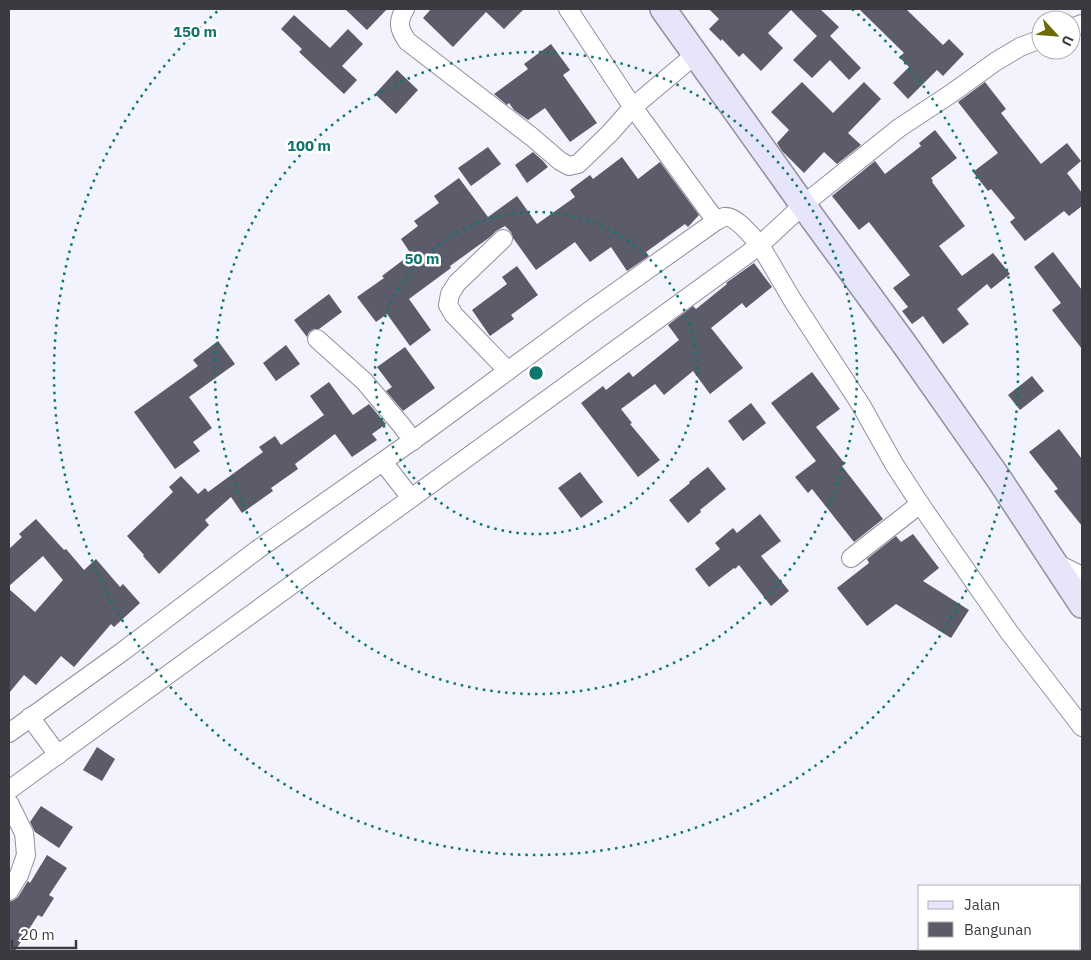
<svg xmlns="http://www.w3.org/2000/svg" width="1091" height="960" viewBox="0 0 1091 960" font-family="'IBM Plex Sans',sans-serif">
<rect width="100%" height="100%" fill="#f3f3fd"/>
<g fill="#5b5b6a">
<polygon points="345,9 387,9 367,30"/>
<polygon points="431,9 524,9 504,29 486,12 453,47 423,18"/>
<polygon points="709,9 820,9 839,27 830,36 861,68 849,80 830,60 812,78 793,60 817,36 791,10 768,33 783,48 761,71 743,53 739,57 722,39 721,41 709,29 719,19"/>
<polygon points="859,9 906,9 943,45 949,39 964,54 943,76 937,70 908,99 893,83 909,67 899,57 904,53"/>
<polygon points="294,15 330,48 348,29 363,44 342,66 357,80 344,94 299,52 302,49 281,29"/>
<polygon points="551,44 570,70 563,75 597,123 570,142 545,108 528,120 514,110 509,103 507,105 494,94 528,69 524,64"/>
<polygon points="397,70 418,90 396,114 375,94"/>
<polygon points="802,82 833,113 864,82 881,99 848,133 861,145 837,164 824,152 804,173 782,151 777,143 789,130 771,112"/>
<polygon points="985,82 1006,109 1001,113 1041,164 1067,143 1081,161 1067,173 1082,193 1082,206 1069,216 1064,211 1025,241 1010,222 1015,218 991,189 988,191 973,172 998,153 958,102"/>
<polygon points="935,130 957,158 931,178 933,181 932,182 965,226 939,246 962,276 993,253 1010,274 991,289 987,284 957,309 969,324 943,344 923,316 912,324 902,311 908,307 893,288 910,275 869,222 859,230 832,196 875,161 885,174 921,146 919,143"/>
<polygon points="488,147 501,164 471,186 458,168"/>
<polygon points="533,152 543,161 548,167 527,183 515,165"/>
<polygon points="622,157 638,179 660,162 699,215 688,227 685,224 646,252 649,256 627,271 611,247 590,262 575,242 536,270 513,238 511,232 505,226 496,231 490,237 450,266 451,268 409,299 431,330 410,346 387,314 376,322 357,297 384,278 382,276 411,254 401,239 418,226 414,221 439,203 434,196 459,178 488,217 517,196 537,224 575,197 570,190 590,175 593,179"/>
<polygon points="1053,252 1082,290 1082,349 1052,310 1061,303 1034,267"/>
<polygon points="754,263 772,287 746,308 742,303 711,328 743,368 710,394 693,371 664,395 655,384 621,409 632,423 630,424 660,460 638,477 581,403 603,386 606,390 629,372 633,377 679,340 668,325 693,306 696,309 727,284 726,283"/>
<polygon points="517,266 538,295 511,315 514,319 490,336 472,310 507,284 502,277"/>
<polygon points="329,294 342,312 319,329 314,329 309,332 307,337 294,320"/>
<polygon points="218,341 235,364 189,397 212,428 193,442 200,451 175,469 134,412 198,366 193,360"/>
<polygon points="286,345 300,364 276,381 263,363"/>
<polygon points="405,347 435,388 403,411 386,391 392,387 377,367"/>
<polygon points="812,372 840,409 816,427 845,464 842,466 883,519 854,542 812,489 808,493 795,477 816,461 771,403"/>
<polygon points="1032,376 1044,391 1020,410 1008,395"/>
<polygon points="329,382 353,415 369,404 386,424 372,434 377,440 352,457 335,434 295,464 298,469 271,488 273,491 242,513 231,497 205,520 209,525 159,574 143,556 144,555 127,536 173,492 169,487 181,476 198,494 205,488 208,492 263,452 259,447 275,436 281,445 324,415 310,396"/>
<polygon points="751,403 766,423 743,441 728,421"/>
<polygon points="1059,429 1082,459 1082,526 1054,491 1058,489 1029,452"/>
<polygon points="708,467 726,489 700,510 701,512 688,523 669,500 690,483 689,482"/>
<polygon points="580,472 603,502 581,518 558,488"/>
<polygon points="760,514 781,541 761,556 789,591 771,606 739,565 735,569 734,568 709,587 695,569 720,549 715,543 733,528 737,533"/>
<polygon points="36,519 64,550 66,549 84,570 96,559 120,587 123,584 140,603 114,627 111,624 74,667 61,656 36,685 24,675 9,693 9,589 35,612 63,580 43,556 9,586 9,549 22,537 19,534"/>
<polygon points="913,534 939,568 923,581 969,610 951,638 896,604 867,626 837,588 869,563 867,559 896,536 901,542"/>
<polygon points="97,747 115,759 102,781 83,770"/>
<polygon points="41,806 73,827 59,848 35,832 30,822"/>
<polygon points="47,855 67,868 49,895 54,898 42,917 38,915 15,951 9,951 9,902 14,900 18,897 28,881 30,883"/>
</g>
<g fill="none" stroke-linecap="round" stroke-linejoin="round">
<defs>
<g id="minor">
<path d="M405,9C397,22 399,29 407,41L532,137L560,161L569,166L578,164L610,133L633,107L696,54"/>
<polyline points="568,9 630,103 716,221"/>
<polyline points="1071,28 1082,24"/>
<polyline points="503,239 457,283 450,294 448,305 454,315 508,371"/>
<polyline points="317,339 364,381 402,426 413,441"/>
<polyline points="383,462 411,498"/>
<polyline points="851,558 920,504"/>
<polyline points="1056,563 1082,576"/>
<polyline points="30,717 58,755"/>
<path d="M9,733L122,652L257,550L422,434L585,314L716,221C719,220 721,218 724,217C736,215 752,237 760,245L803,205L899,128L952,93L995,62L1020,47L1041,39"/>
<polyline points="9,790 760,245 793,301 861,405 894,464 920,504 1009,632 1082,727"/>
<polyline points="9,803 24,833 26,855 19,875 9,891"/>
</g>
<polyline id="secondary" points="663,9 803,205 905,345 999,479 1082,605"/>
</defs>
<use href="#minor" stroke="#9090a0" stroke-width="20"/>
<use href="#secondary" stroke="#9090a0" stroke-width="28"/>
<use href="#minor" stroke="#fff" stroke-width="18"/>
<use href="#secondary" stroke="#e6e5f9" stroke-width="25"/>
</g>
<g fill="none" stroke="#0f766e" stroke-width="2.5" stroke-dasharray="2.5 5">
<circle cx="536" cy="373" r="161"/>
<circle cx="536" cy="373" r="321"/>
<path d="M852 9A482 482 0 1 1 220 9"/>
</g>
<circle cx="536" cy="373" r="8" fill="#0f766e" stroke="#fff" stroke-width="2.5"/>
<g font-size="15" text-anchor="middle" font-weight="bold" fill="#0f766e" stroke="#fff" stroke-width="5" stroke-linejoin="round" paint-order="stroke">
<text x="195" y="37">150 m</text>
<text x="309" y="151">100 m</text>
<text x="422" y="264">50 m</text>
</g>
<rect width="1091" height="960" fill="none" stroke="#3a3a41" stroke-width="20"/>
<rect x="918" y="885" width="162" height="65" fill="#ffffff" stroke="#b0b0b3"/>
<rect x="928" y="901" width="25" height="8" fill="#e6e5f9" stroke="#b0b0b3"/>
<text x="964" y="910" font-size="15" fill="#3a3a41">Jalan</text>
<rect x="928" y="922" width="25" height="15" fill="#5b5b6a" stroke="#b0b0b3"/>
<text x="964" y="935" font-size="15" fill="#3a3a41">Bangunan</text>
<g transform="translate(1056 35) rotate(116)"><circle r="24" fill="#ffffff" stroke="#b0b0b3"/>
<path d="M0-4L9 19L0 12L-9 19Z" fill="#6e6a05"/>
<text y="-8" font-size="14" font-weight="bold" text-anchor="middle" fill="#3a3a41">U</text>
</g>
<path d="M12 940v8h64v-8" fill="none" stroke="#3a3a41" stroke-width="2.5"/>
<text x="20" y="940" font-size="15" fill="#3a3a41" stroke="#ffffff" stroke-width="4" paint-order="stroke">20 m</text>
</svg>
